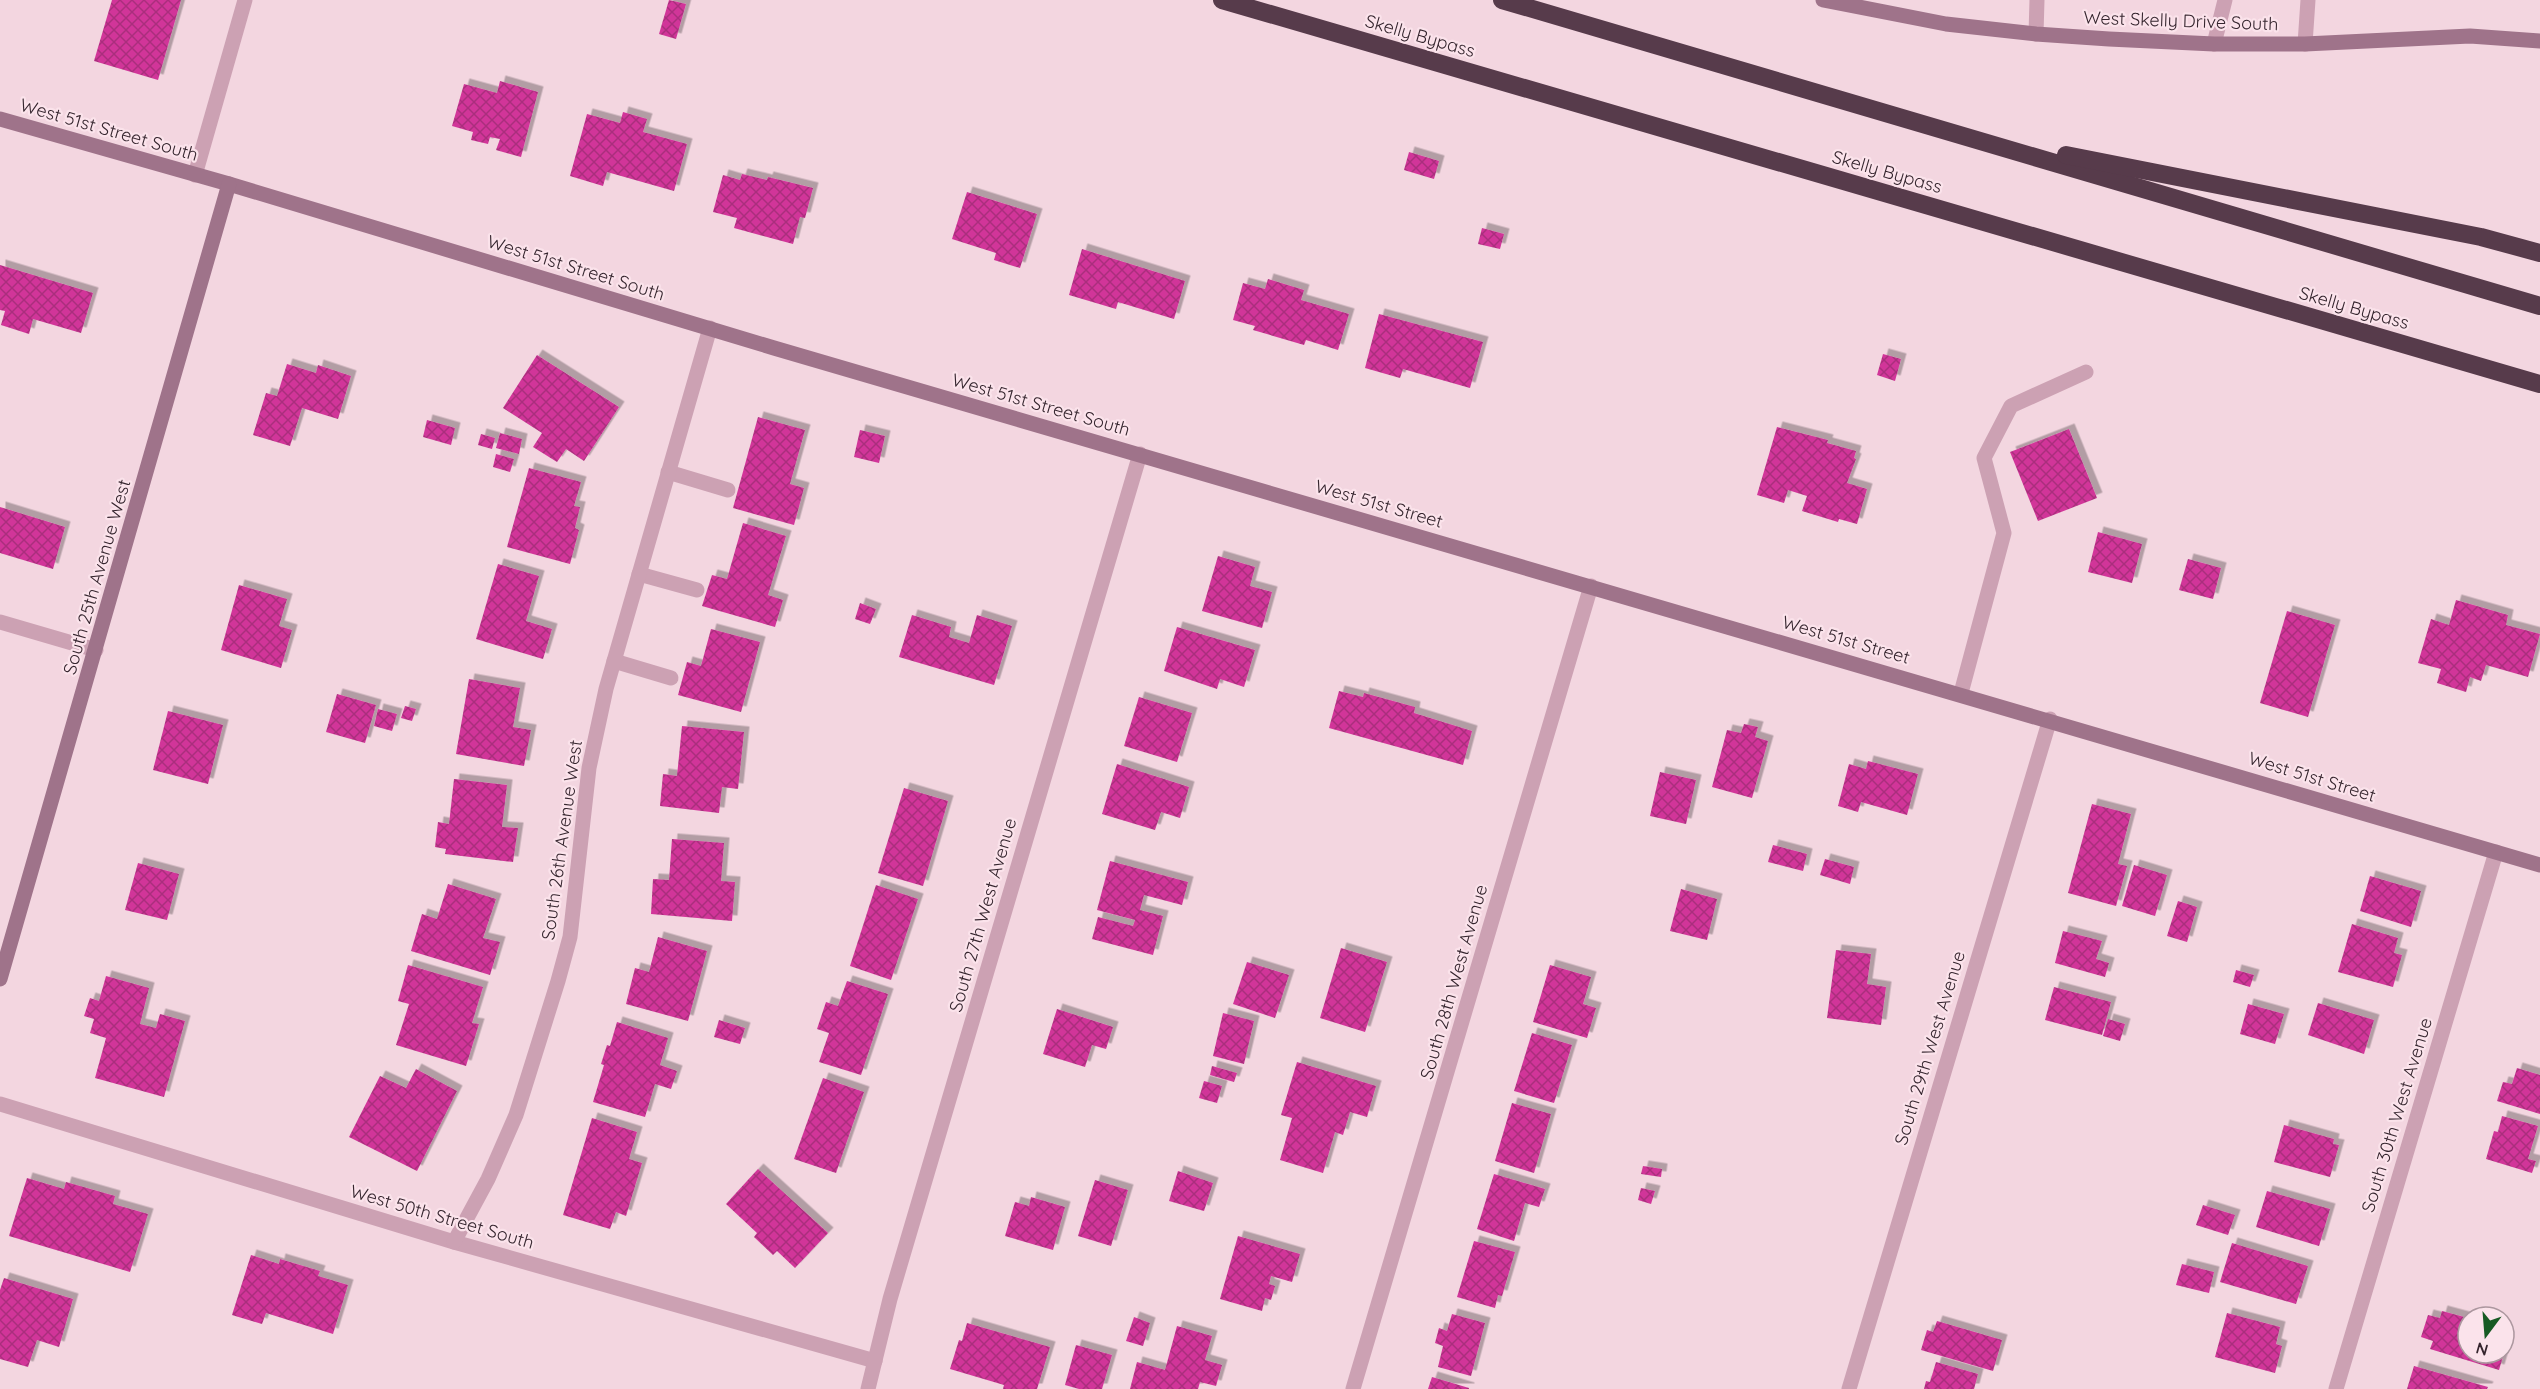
<svg xmlns="http://www.w3.org/2000/svg" width="2540" height="1389" viewBox="0 0 2540 1389" font-family="Quicksand,sans-serif">
<defs>
<pattern id="building-cross-hatch" width="8" height="8" patternUnits="userSpaceOnUse" patternTransform="scale(1.5)"><rect width="8" height="8" fill="#d13699"/><path d="M0 0l8 8M0 8l8-8" fill="none" stroke="#aa2d7d"/></pattern>
<filter id="shadow"><feDropShadow dx="5.5" dy="-5.5" stdDeviation="0" flood-color="#0004"/></filter>
</defs>
<rect width="100%" height="100%" fill="#f3d6e0"/>
<g fill="url(#building-cross-hatch)" filter="url(#shadow)">
<polygon points="112,0 181,0 158,80 94,61"/>
<polygon points="669,0 686,4 676,39 659,34"/>
<polygon points="500,81 538,92 521,157 496,150 500,139 490,137 488,144 471,140 473,132 452,126 464,84 497,93"/>
<polygon points="623,112 647,119 643,132 687,144 674,191 607,172 603,186 570,176 587,114 620,123"/>
<polygon points="1409,152 1439,161 1434,179 1404,170"/>
<polygon points="742,174 767,180 768,177 813,188 805,218 800,217 793,244 734,228 737,218 713,212 723,175 740,180"/>
<polygon points="967,192 1037,214 1020,268 994,260 996,253 952,239"/>
<polygon points="1482,228 1504,234 1500,249 1478,244"/>
<polygon points="1082,249 1185,281 1174,319 1118,302 1116,309 1069,295"/>
<polygon points="0,265 93,293 81,333 33,319 29,334 1,325 5,311 0,310"/>
<polygon points="1268,279 1304,290 1301,300 1349,314 1338,350 1306,340 1304,345 1253,330 1255,326 1233,320 1243,283 1265,289"/>
<polygon points="1379,314 1483,342 1470,388 1403,369 1400,378 1365,368"/>
<polygon points="1883,354 1901,359 1895,381 1877,375"/>
<polygon points="537,355 619,407 584,461 566,449 557,462 533,447 542,433 503,408"/>
<polygon points="287,364 316,373 318,365 351,376 338,419 302,408 290,446 253,435 266,393 277,396"/>
<polygon points="758,417 805,430 790,484 804,488 794,525 733,508"/>
<polygon points="427,420 455,428 451,445 423,437"/>
<polygon points="1777,427 1828,440 1827,443 1856,451 1854,458 1856,459 1847,483 1867,489 1857,524 1839,519 1838,522 1802,511 1807,496 1788,490 1784,503 1757,495"/>
<polygon points="2069,429 2097,498 2038,521 2010,452"/>
<polygon points="860,430 885,436 879,463 854,457"/>
<polygon points="500,433 522,439 519,454 496,448"/>
<polygon points="481,434 495,438 492,449 478,445"/>
<polygon points="496,454 514,459 510,472 493,467"/>
<polygon points="529,468 581,482 574,506 580,507 575,528 579,530 570,564 507,547"/>
<polygon points="0,507 65,527 53,569 0,553"/>
<polygon points="743,523 786,536 768,595 783,600 775,627 702,606 712,575 727,579"/>
<polygon points="2098,532 2142,544 2132,583 2088,572"/>
<polygon points="1218,556 1255,567 1250,586 1272,592 1262,628 1202,611"/>
<polygon points="2188,559 2221,568 2213,599 2179,590"/>
<polygon points="498,564 539,576 526,621 552,629 543,659 476,639"/>
<polygon points="239,585 287,599 279,626 292,630 281,668 221,650"/>
<polygon points="2456,600 2508,615 2506,625 2540,634 2528,677 2486,665 2481,681 2470,677 2466,692 2437,683 2441,669 2418,663 2431,619 2449,625"/>
<polygon points="860,603 876,609 870,624 855,619"/>
<polygon points="2287,611 2335,625 2308,717 2260,703"/>
<polygon points="912,615 951,627 949,637 969,643 977,615 1012,626 994,685 899,657"/>
<polygon points="1177,627 1255,650 1244,687 1220,679 1217,689 1164,671"/>
<polygon points="711,629 760,642 741,712 678,695 687,662 701,666"/>
<polygon points="469,679 520,688 513,727 531,730 524,766 456,754"/>
<polygon points="1339,691 1363,697 1364,693 1415,707 1414,713 1472,731 1463,765 1329,728"/>
<polygon points="337,694 376,705 365,743 326,732"/>
<polygon points="1139,697 1192,713 1177,762 1124,746"/>
<polygon points="405,706 416,709 412,721 401,718"/>
<polygon points="378,709 397,714 392,731 374,726"/>
<polygon points="168,711 223,725 208,784 153,770"/>
<polygon points="1744,724 1758,727 1755,737 1768,741 1752,798 1712,787 1727,730 1741,733"/>
<polygon points="682,726 744,732 738,789 722,787 719,813 660,806 663,774 677,776"/>
<polygon points="1868,761 1918,774 1907,815 1861,802 1858,812 1838,806 1849,764 1866,769"/>
<polygon points="1117,764 1189,787 1180,818 1161,812 1155,830 1102,814"/>
<polygon points="1660,772 1696,780 1686,824 1650,816"/>
<polygon points="454,779 507,785 502,827 518,828 513,862 445,854 446,849 435,847 438,822 449,824"/>
<polygon points="904,788 948,801 923,886 878,873"/>
<polygon points="2092,804 2131,814 2118,864 2127,866 2116,906 2068,893"/>
<polygon points="672,839 724,843 721,881 735,882 732,921 651,914 653,879 669,880"/>
<polygon points="1773,845 1807,854 1803,871 1768,862"/>
<polygon points="1825,859 1854,867 1850,884 1820,875"/>
<polygon points="1110,861 1188,882 1182,905 1144,895 1140,910 1163,916 1153,955 1092,939 1098,917 1133,926 1135,920 1097,910"/>
<polygon points="138,863 179,874 167,920 125,910"/>
<polygon points="2134,865 2167,875 2155,916 2122,906"/>
<polygon points="2370,876 2421,891 2411,927 2360,911"/>
<polygon points="448,884 496,899 483,938 500,942 490,975 411,951 422,914 437,919"/>
<polygon points="876,885 918,899 891,980 850,966"/>
<polygon points="1681,889 1717,899 1707,940 1670,931"/>
<polygon points="2178,901 2197,907 2187,942 2167,936"/>
<polygon points="2352,924 2398,938 2394,953 2402,955 2393,987 2338,972"/>
<polygon points="2063,931 2102,941 2096,959 2109,963 2105,977 2055,963"/>
<polygon points="658,937 707,951 688,1021 626,1004 635,968 649,972"/>
<polygon points="1341,948 1387,962 1365,1032 1320,1018"/>
<polygon points="1836,950 1871,954 1867,984 1886,987 1881,1025 1827,1018"/>
<polygon points="1247,962 1289,975 1275,1018 1233,1004"/>
<polygon points="408,965 483,987 472,1023 479,1024 466,1066 396,1045 409,1004 398,1001"/>
<polygon points="1550,965 1591,977 1583,1004 1596,1008 1587,1038 1533,1022"/>
<polygon points="2236,970 2254,975 2250,987 2233,982"/>
<polygon points="106,976 149,988 140,1024 156,1028 160,1014 185,1021 164,1097 95,1078 106,1038 90,1033 94,1019 84,1016 90,998 99,1001"/>
<polygon points="847,981 888,994 861,1075 819,1062 829,1033 817,1029 826,1002 838,1006"/>
<polygon points="2054,987 2111,1002 2102,1035 2045,1020"/>
<polygon points="2318,1003 2374,1020 2364,1054 2308,1035"/>
<polygon points="2248,1004 2284,1014 2275,1044 2240,1034"/>
<polygon points="1057,1009 1113,1027 1106,1049 1092,1045 1085,1067 1043,1054"/>
<polygon points="1223,1013 1254,1021 1244,1064 1213,1056"/>
<polygon points="2108,1019 2125,1024 2120,1041 2103,1036"/>
<polygon points="719,1020 745,1028 740,1044 714,1037"/>
<polygon points="617,1022 668,1038 660,1065 677,1071 671,1089 655,1084 645,1117 593,1102 604,1065 601,1064 607,1045 610,1046"/>
<polygon points="1532,1033 1572,1045 1554,1103 1514,1091"/>
<polygon points="1297,1062 1376,1086 1367,1117 1350,1112 1343,1135 1335,1132 1323,1173 1280,1160 1292,1118 1281,1115"/>
<polygon points="1212,1066 1237,1073 1234,1082 1210,1075"/>
<polygon points="2517,1068 2540,1075 2540,1114 2497,1101 2503,1082 2512,1084"/>
<polygon points="416,1069 457,1091 417,1171 349,1137 380,1076 406,1088"/>
<polygon points="823,1078 864,1092 836,1173 794,1159"/>
<polygon points="1204,1081 1222,1086 1217,1103 1199,1098"/>
<polygon points="1512,1103 1551,1114 1534,1173 1495,1161"/>
<polygon points="2502,1116 2538,1126 2528,1159 2536,1161 2532,1173 2486,1159 2494,1131 2498,1132"/>
<polygon points="592,1118 637,1132 629,1159 642,1163 626,1216 616,1212 610,1229 563,1215"/>
<polygon points="2284,1125 2334,1139 2333,1144 2339,1145 2330,1177 2274,1162"/>
<polygon points="1643,1166 1662,1169 1661,1177 1641,1174"/>
<polygon points="758,1169 828,1233 795,1268 777,1251 773,1255 754,1237 757,1233 726,1204"/>
<polygon points="1178,1171 1213,1183 1204,1211 1169,1201"/>
<polygon points="1494,1174 1545,1189 1539,1207 1525,1203 1514,1241 1477,1229"/>
<polygon points="27,1178 64,1189 66,1182 115,1196 113,1204 148,1214 130,1272 9,1236"/>
<polygon points="1095,1180 1128,1190 1111,1246 1078,1236"/>
<polygon points="1641,1188 1655,1191 1651,1204 1638,1200"/>
<polygon points="2267,1191 2330,1209 2319,1246 2256,1227"/>
<polygon points="1031,1197 1065,1207 1053,1250 1005,1236 1015,1202 1029,1206"/>
<polygon points="2203,1205 2235,1215 2228,1235 2196,1225"/>
<polygon points="1238,1236 1300,1254 1292,1282 1271,1276 1269,1284 1275,1286 1271,1300 1265,1298 1262,1311 1220,1299"/>
<polygon points="1474,1241 1515,1252 1502,1296 1498,1295 1495,1308 1457,1297"/>
<polygon points="2232,1243 2308,1266 2296,1304 2220,1282"/>
<polygon points="251,1255 279,1264 280,1259 320,1271 318,1276 348,1285 333,1334 266,1313 262,1324 232,1315"/>
<polygon points="2182,1264 2214,1272 2209,1293 2176,1285"/>
<polygon points="4,1278 73,1299 59,1347 37,1340 28,1367 0,1359 0,1290"/>
<polygon points="2442,1311 2468,1318 2468,1353 2504,1353 2499,1370 2430,1349 2433,1341 2421,1337 2428,1315 2440,1318"/>
<polygon points="2227,1313 2280,1327 2276,1344 2282,1346 2275,1373 2215,1357"/>
<polygon points="1452,1314 1485,1323 1471,1376 1438,1367 1443,1346 1435,1343 1439,1328 1447,1331"/>
<polygon points="1134,1317 1150,1323 1143,1346 1126,1341"/>
<polygon points="1937,1321 2002,1340 1993,1371 1921,1350 1927,1330 1933,1332"/>
<polygon points="967,1323 1050,1347 1037,1389 1003,1389 1004,1385 950,1369 959,1340 962,1341"/>
<polygon points="1177,1326 1212,1336 1205,1360 1222,1365 1216,1386 1200,1382 1198,1389 1130,1389 1137,1362 1165,1370"/>
<polygon points="1076,1345 1112,1355 1102,1389 1079,1389 1065,1385"/>
<polygon points="1936,1362 1978,1374 1974,1389 1924,1389 1926,1381 1930,1382"/>
<polygon points="2414,1366 2488,1387 2487,1389 2407,1389"/>
<polygon points="1432,1377 1469,1388 1469,1389 1428,1389"/>
</g>
<g fill="none" stroke-linecap="round" stroke-linejoin="round">
<g stroke="#cca1b3" stroke-width="15">
<polyline points="2036,34 2037,0"/>
<polyline points="2214,44 2225,0"/>
<polyline points="2305,44 2308,0"/>
<polyline points="195,175 245,0"/>
<polyline points="668,472 728,490"/>
<polyline points="639,574 697,590"/>
<polyline points="614,661 671,678"/>
<polyline points="1961,693 2004,533 1984,458 2011,406 2086,372"/>
</g>
<g stroke="#cca1b3" stroke-width="15">
<polyline points="0,622 96,650"/>
<polyline points="0,1104 454,1242 875,1361"/>
<polyline points="454,1242 488,1179 516,1115 558,981 570,937 589,768 606,689 710,328"/>
<polyline points="868,1389 890,1299 1140,454"/>
<polyline points="1353,1389 1591,586"/>
<polyline points="1849,1389 2050,719"/>
<polyline points="2336,1389 2496,852"/>
</g>
<g stroke="#9f738a" stroke-width="15">
<polyline points="1823,0 1946,24 2036,34 2109,39 2214,44 2305,44 2470,36 2540,41"/>
<polyline points="0,119 229,184 774,348 2540,865"/>
<polyline points="0,979 229,184"/>
</g>
<g stroke="#573b4b" stroke-width="18">
<polyline points="1222,0 2540,384"/>
<polyline points="1502,0 2540,306"/>
<polyline points="2066,155 2481,237 2540,253"/>
</g>
</g>
<g text-anchor="middle" stroke-width="4.5" stroke-linejoin="round" paint-order="stroke">
<g font-size="18" fill="#35252e" stroke="#fbe3eb">
<text transform="translate(2181 21) rotate(2)" y="6">West Skelly Drive South</text>
<text transform="translate(1420 36) rotate(16)" y="6">Skelly Bypass</text>
<text transform="translate(109 130) rotate(16)" y="6">West 51st Street South</text>
<text transform="translate(1887 172) rotate(16)" y="6">Skelly Bypass</text>
<text transform="translate(576 268) rotate(17)" y="6">West 51st Street South</text>
<text transform="translate(2354 308) rotate(16)" y="6">Skelly Bypass</text>
<text transform="translate(1041 405) rotate(16)" y="6">West 51st Street South</text>
<text transform="translate(1379 504) rotate(16)" y="6">West 51st Street</text>
<text transform="translate(97 577) rotate(-74)" y="6">South 25th Avenue West</text>
<text transform="translate(1846 640) rotate(16)" y="6">West 51st Street</text>
<text transform="translate(2312 777) rotate(17)" y="6">West 51st Street</text>
<text transform="translate(562 840) rotate(-82)" y="6">South 26th Avenue West</text>
<text transform="translate(983 915) rotate(-74)" y="6">South 27th West Avenue</text>
<text transform="translate(1454 982) rotate(-74)" y="6">South 28th West Avenue</text>
<text transform="translate(1930 1048) rotate(-73)" y="6">South 29th West Avenue</text>
<text transform="translate(2397 1115) rotate(-73)" y="6">South 30th West Avenue</text>
<text transform="translate(442 1217) rotate(16)" y="6">West 50th Street South</text>
</g>
</g>
<g transform="translate(2486 1335) rotate(196)"><circle r="28" fill="#fbe3eb" stroke="#ac979f" stroke-width="1.5"/>
<path d="M0-4.5L10 22L0 15L-10 22Z" fill="#175a23"/>
<text y="-9" font-size="16" font-weight="bold" text-anchor="middle" fill="#35252e">N</text>
</g>
</svg>
